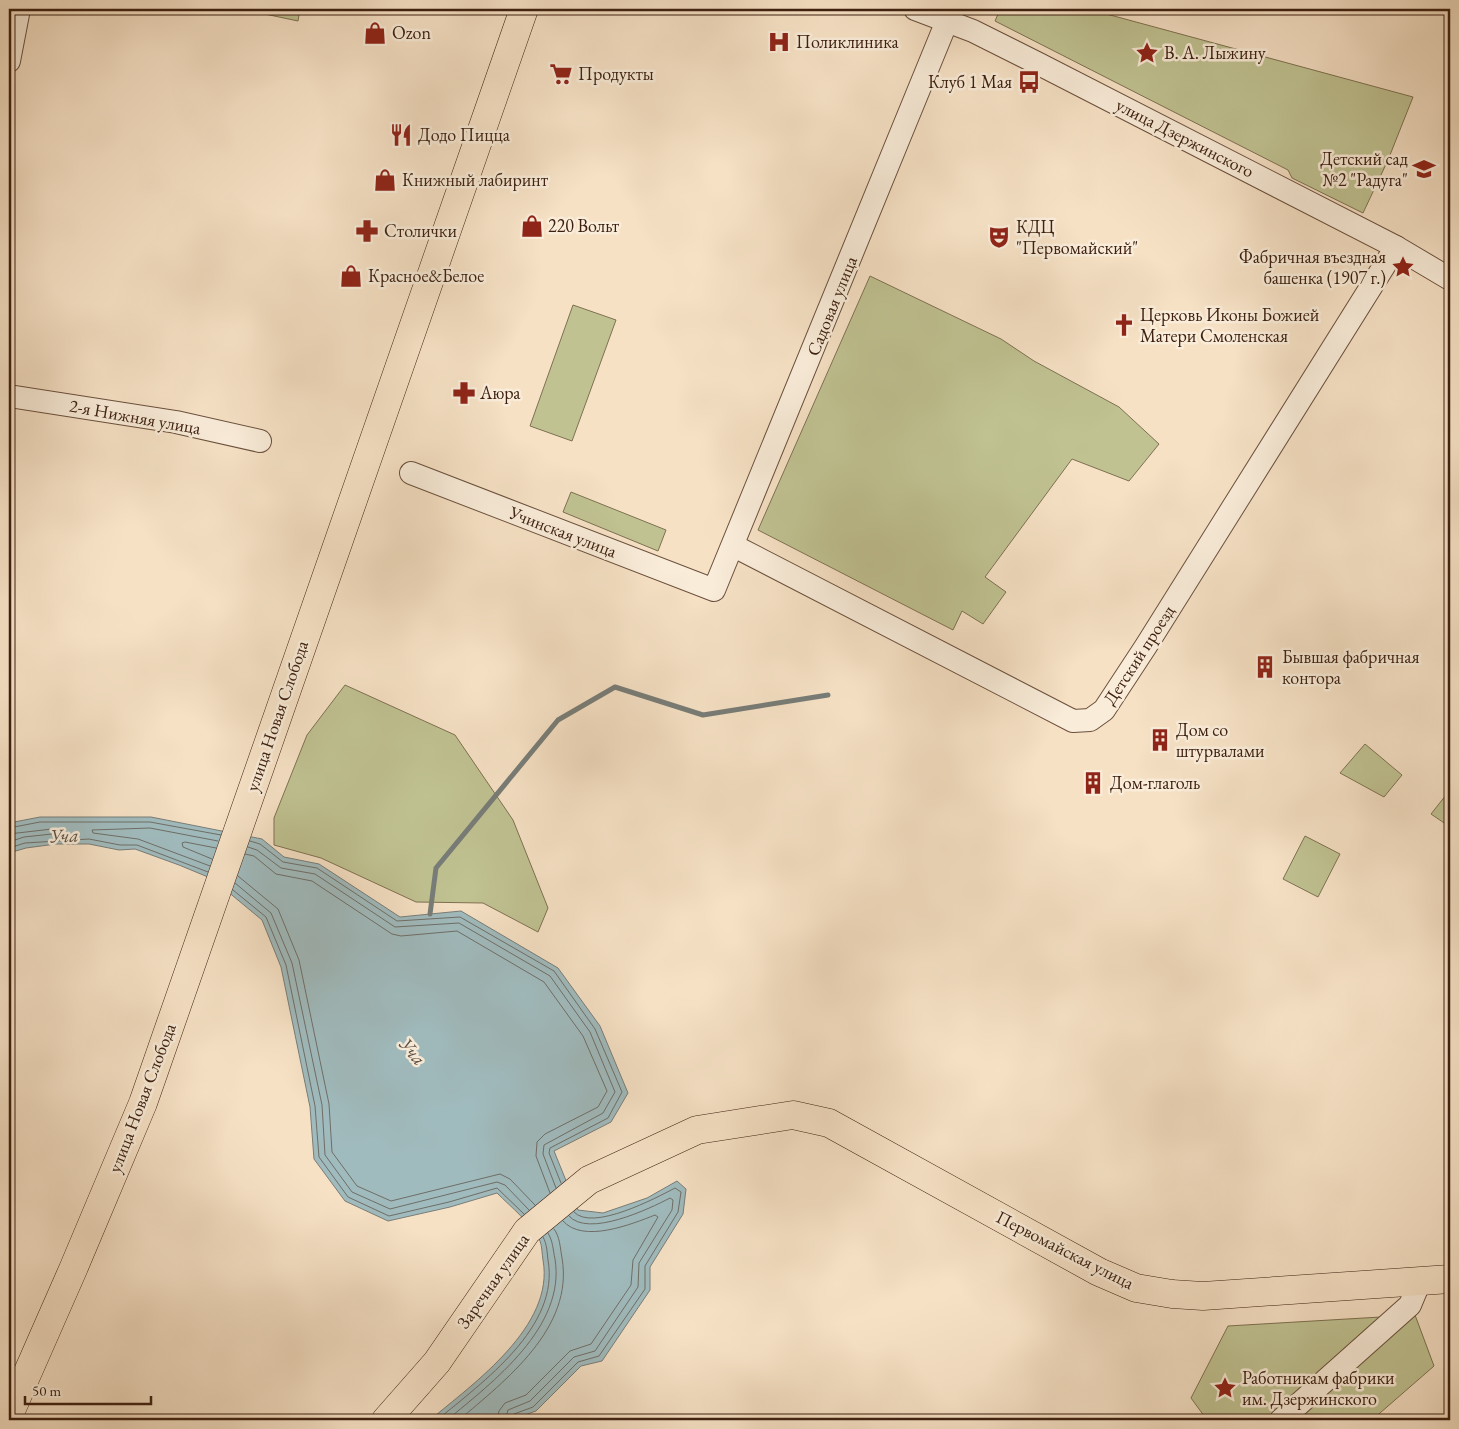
<svg xmlns="http://www.w3.org/2000/svg" width="1459" height="1429" viewBox="0 0 1459 1429" font-family="'EB Garamond',serif">
<rect width="100%" height="100%" fill="#f6e1c5"/>
<filter id="stains"><feTurbulence type="fractalNoise" baseFrequency=".004" numOctaves="4"/><feColorMatrix values="0 0 0 0 .2 0 0 0 0 .09 0 0 0 0 .02 0 0 0 .5 -.17"/></filter>
<radialGradient id="worn" r=".72"><stop offset=".6" stop-color="#630" stop-opacity="0"/><stop offset="1" stop-color="#630" stop-opacity=".3"/></radialGradient>
<g fill="#c0c292" stroke="#7e7151">
<polygon points="241,9 300,9 298,21"/>
<polygon points="985,9 1088,9 1413,97 1388,160 1363,213 1292,178 1288,170 995,21 998,14"/>
<polygon points="870,276 1001,339 1034,361 1119,407 1159,444 1129,481 1072,459 985,577 1006,592 983,624 962,611 953,630 758,530"/>
<polygon points="573,305 616,320 572,441 530,426"/>
<polygon points="571,492 666,530 658,551 563,512"/>
<polygon points="345,685 455,735 513,820 548,908 538,932 483,903 416,902 321,858 274,845 274,818 307,735"/>
<polygon points="1365,744 1402,775 1384,797 1340,773"/>
<polygon points="1450,790 1450,827 1431,814"/>
<polygon points="1305,836 1340,854 1318,897 1283,879"/>
<polygon points="1415,1315 1434,1366 1372,1420 1207,1420 1191,1398 1228,1326"/>
</g>
<path fill="#a0bbbe" stroke="#787d78" d="M40,817H151L262,839L284,857L319,864L400,917L461,911L558,968L600,1026L628,1093L611,1122L554,1151L578,1210L603,1213L647,1198L677,1181L686,1189L683,1214L650,1267V1290L602,1361L581,1366L536,1411L510,1420H430C474,1383 555,1326 543,1260C542,1254 542,1246 540,1241C531,1223 511,1207 497,1193L450,1207L388,1221L345,1201L314,1159L310,1107L281,967L262,920L221,886L208,877L179,865L135,849L119,850L89,844H56L26,848L9,853V823Z"/>
<g fill="none" stroke-linecap="round" stroke-linejoin="round">
<g stroke="#6e6e67" stroke-width="1">
<polyline points="9,828 40,822 150,822 221,835"/>
<polyline points="9,834 52,829 54,831 52,834 24,837 9,842"/>
<polyline points="250,841 260,844 283,862 317,868 397,921 460,917 554,971 595,1029 622,1092 608,1118 550,1148 549,1153 561,1183"/>
<polyline points="248,847 257,850 281,868 315,874 395,927 459,923 550,976 590,1032 615,1092 603,1113 544,1145 543,1154 556,1188"/>
<polyline points="9,848 25,843 89,839 120,845 137,845 208,872"/>
<polyline points="245,854 254,856 276,874 312,881 392,934 401,936 457,931 544,982 583,1036 607,1091 598,1107 545,1134 537,1142 536,1156 550,1193"/>
<polyline points="212,859 183,847 182,843 185,842 216,848"/>
<polyline points="210,866 138,839 93,833 92,830 150,828 218,841"/>
<polyline points="238,876 278,909 299,960 329,1104 332,1152 357,1186 391,1201 500,1174 510,1179 535,1205"/>
<polyline points="235,883 271,913 292,963 322,1105 325,1155 352,1192 390,1209 497,1182 505,1185 529,1210"/>
<polyline points="233,890 266,917 286,965 315,1106 319,1157 348,1197 389,1216 449,1202 497,1188 524,1214"/>
<path d="M437,1420C483,1382 560,1327 548,1260C547,1252 547,1244 543,1237"/>
<path d="M447,1420C493,1382 566,1327 555,1259C553,1250 553,1241 548,1233"/>
<path d="M459,1420C506,1380 574,1328 562,1258C560,1247 560,1237 554,1229"/>
<path d="M497,1420L499,1411L505,1403L526,1395L570,1351L591,1344L631,1285L633,1260L658,1217L655,1215C632,1224 583,1244 563,1221"/>
<path d="M505,1420L508,1410L530,1401L574,1357L595,1351L638,1287L639,1263L672,1210L673,1200L670,1198C649,1209 588,1238 569,1216"/>
<path d="M511,1420L514,1414L533,1407L578,1362L599,1356L645,1289V1266L678,1212L681,1192L675,1188C656,1198 592,1232 574,1212"/>
</g>
<polyline stroke="#787d78" stroke-width="5" points="430,914 436,868 558,720 615,687 703,715 828,695"/>
<defs>
<g id="minor">
<polyline points="915,9 973,31 1039,64 1396,247 1450,279"/>
<polyline points="9,61 19,9"/>
<polyline points="9,396 176,422 260,441"/>
<polyline points="411,473 714,590 947,21"/>
<polyline points="734,546 1073,721 1090,720 1104,710 1146,646 1396,247"/>
<polyline points="1281,1420 1410,1305 1420,1281"/>
</g>
<g id="major">
<polyline points="9,1415 74,1267 143,1103 524,9"/>
<polyline points="386,1420 437,1362 527,1231 589,1180 697,1130 793,1115 829,1123 1099,1272 1136,1288 1172,1294 1203,1296 1450,1279"/>
</g>
</defs>
<use href="#minor" stroke="#6b503d" stroke-width="24"/>
<use href="#major" stroke="#3d2010" stroke-width="29"/>
<use href="#minor" stroke="#f9ecd9" stroke-width="22"/>
<use href="#major" stroke="#f6e1c5" stroke-width="28"/>
</g>
<defs>
<symbol id="shop-bare" viewBox="-9 -9 18 18"><path d="M-5-2.5h2.3a2.7 3.5 0 0 1 5.4 0H5L5.5 6h-11ZM-1.5-2.5h3a1.5 2.3 0 0 0-3 0Z" fill="#8f2418" stroke="#f9ecd9" stroke-width="2.5" paint-order="stroke"/></symbol>
<symbol id="hospital-bare" viewBox="-9 -9 18 18"><path d="M-5-5h3v3.5h4V-5h3V5h-3V1.5h-4V5h-3Z" fill="#8f2418" stroke="#f9ecd9" stroke-width="2.5" paint-order="stroke"/></symbol>
<symbol id="sight-bare" viewBox="-9 -9 18 18"><path d="M0-6L1.8-2.2L6-1.7L2.9 1.2L3.7 5.4L0 3.3L-3.7 5.4L-2.9 1.2L-6-1.7L-1.8-2.2Z" fill="#8f2418" stroke="#f9ecd9" stroke-width="2.5" paint-order="stroke"/></symbol>
<symbol id="supermarket-bare" viewBox="-9 -9 18 18"><path d="M-6-5.5h2.5l.6 2H6L4.5 2H-2.5L-4.4-4H-6ZM-1.5 3.2a1.3 1.3 0 1 0 .1 0ZM3 3.2a1.3 1.3 0 1 0 .1 0Z" fill="#8f2418" stroke="#f9ecd9" stroke-width="2.5" paint-order="stroke"/></symbol>
<symbol id="bus-bare" viewBox="-9 -9 18 18"><path d="M-5-6H5V4H4V6H2V4H-2V6H-4V4H-5ZM-3.5-4V0h7V-4ZM-3.5 1.2v1.5H-2V1.2ZM2 1.2v1.5H3.5V1.2Z" fill="#8f2418" stroke="#f9ecd9" stroke-width="2.5" paint-order="stroke"/></symbol>
<symbol id="restaurant-bare" viewBox="-9 -9 18 18"><path d="M-5-6h1v4h1v-4h1v4h1v-4h1v5L-1.5 .5V6h-2V.5L-5-1ZM5-6V6H3V1.5H1.5Q1.5-4 5-6Z" fill="#8f2418" stroke="#f9ecd9" stroke-width="2.5" paint-order="stroke"/></symbol>
<symbol id="school-bare" viewBox="-9 -9 18 18"><path d="M0-5L7-2L0 1L-7-2ZM-4 1L0 2.5L4 1V4Q0 6-4 4Z" fill="#8f2418" stroke="#f9ecd9" stroke-width="2.5" paint-order="stroke"/></symbol>
<symbol id="pharmacy-bare" viewBox="-9 -9 18 18"><path d="M-2-6h4v4h4v4h-4v4h-4v-4h-4v-4h4Z" fill="#8f2418" stroke="#f9ecd9" stroke-width="2.5" paint-order="stroke"/></symbol>
<symbol id="theatre-bare" viewBox="-9 -9 18 18"><path d="M-5-5.5Q0-4 5-5.5V0Q5 5 0 6Q-5 5-5 0ZM-3.3-2.5H-1v1.5H-3.3ZM1-2.5H3.3v1.5H1ZM-2.8 1Q0 5.5 2.8 1Z" fill="#8f2418" stroke="#f9ecd9" stroke-width="2.5" paint-order="stroke"/></symbol>
<symbol id="church-bare" viewBox="-9 -9 18 18"><path d="M-1.2-6h2.4v3.5h3.3v2.4h-3.3V6h-2.4V-.1h-3.3v-2.4h3.3Z" fill="#8f2418" stroke="#f9ecd9" stroke-width="2.5" paint-order="stroke"/></symbol>
<symbol id="building-bare" viewBox="-9 -9 18 18"><path d="M-4-6H4V6H1V3H-1V6H-4ZM-2.5-4.3h1.7v1.8h-1.7ZM.8-4.3h1.7v1.8H.8ZM-2.5-1h1.7V.8h-1.7ZM.8-1h1.7V.8H.8Z" fill="#8f2418" stroke="#f9ecd9" stroke-width="2.5" paint-order="stroke"/></symbol>
</defs>
<g fill-rule="evenodd">
<use href="#shop-bare" x="359" y="17" width="32" height="32"/>
<use href="#hospital-bare" x="763" y="26" width="32" height="32"/>
<use href="#sight-bare" x="1131" y="37" width="32" height="32"/>
<use href="#supermarket-bare" x="545" y="58" width="32" height="32"/>
<use href="#bus-bare" x="1013" y="66" width="32" height="32"/>
<use href="#restaurant-bare" x="385" y="119" width="32" height="32"/>
<use href="#school-bare" x="1408" y="153" width="32" height="32"/>
<use href="#shop-bare" x="369" y="164" width="32" height="32"/>
<use href="#shop-bare" x="516" y="210" width="32" height="32"/>
<use href="#pharmacy-bare" x="351" y="215" width="32" height="32"/>
<use href="#theatre-bare" x="983" y="221" width="32" height="32"/>
<use href="#sight-bare" x="1387" y="251" width="32" height="32"/>
<use href="#shop-bare" x="335" y="260" width="32" height="32"/>
<use href="#church-bare" x="1108" y="309" width="32" height="32"/>
<use href="#pharmacy-bare" x="448" y="377" width="32" height="32"/>
<use href="#building-bare" x="1249" y="651" width="32" height="32"/>
<use href="#building-bare" x="1144" y="724" width="32" height="32"/>
<use href="#building-bare" x="1077" y="767" width="32" height="32"/>
<use href="#sight-bare" x="1209" y="1372" width="32" height="32"/>
</g>
<g text-anchor="middle" stroke-width="5" stroke-linejoin="round" paint-order="stroke">
<g font-size="18" fill="#3d2010" stroke="#f9ecd9" text-anchor="start">
<text x="392" y="39">Ozon</text>
<text x="796" y="48">Поликлиника</text>
<text x="1164" y="59">В. А. Лыжину</text>
<text x="578" y="80">Продукты</text>
<text x="1012" y="88" text-anchor="end">Клуб 1 Мая</text>
<text x="418" y="141">Додо Пицца</text>
<text x="1408" y="165" text-anchor="end">Детский сад<tspan x="1408" dy="21">№2 "Радуга"</tspan></text>
<text x="402" y="186">Книжный лабиринт</text>
<text x="548" y="232">220 Вольт</text>
<text x="1016" y="233">КДЦ<tspan x="1016" dy="21">"Первомайский"</tspan></text>
<text x="384" y="237">Столички</text>
<text x="1386" y="263" text-anchor="end">Фабричная въездная<tspan x="1386" dy="21">башенка (1907 г.)</tspan></text>
<text x="368" y="282">Красное&amp;Белое</text>
<text x="1140" y="321">Церковь Иконы Божией<tspan x="1140" dy="21">Матери Смоленская</tspan></text>
<text x="480" y="399">Аюра</text>
<text x="1282" y="663">Бывшая фабричная<tspan x="1282" dy="21">контора</tspan></text>
<text x="1176" y="736">Дом со<tspan x="1176" dy="21">штурвалами</tspan></text>
<text x="1110" y="789">Дом-глаголь</text>
<text x="1242" y="1384">Работникам фабрики<tspan x="1242" dy="21">им. Дзержинского</tspan></text>
</g>
<g font-size="18" fill="#3d2010" stroke="#f9ecd9">
<text transform="translate(1185 138) rotate(27)" y="6">улица Дзержинского</text>
<text transform="translate(832 306) rotate(-68)" y="6">Садовая улица</text>
<text transform="translate(135 417) rotate(10)" y="6">2-я Нижняя улица</text>
<text transform="translate(563 532) rotate(21)" y="6">Учинская улица</text>
<text transform="translate(1139 655) rotate(-57)" y="6">Детский проезд</text>
<text transform="translate(277 716) rotate(-71)" y="6">улица Новая Слобода</text>
<text transform="translate(142 1098) rotate(-69)" y="6">улица Новая Слобода</text>
<text transform="translate(1065 1250) rotate(27)" y="6">Первомайская улица</text>
<text transform="translate(493 1281) rotate(-55)" y="6">Заречная улица</text>
</g>
<g font-size="19" font-style="italic" fill="#5b4e44" stroke="#f9ecd9">
<text transform="translate(64 835) rotate(-2)" y="7">Уча</text>
<text transform="translate(413 1051) rotate(50)" y="7">Уча</text>
</g>
</g>
<rect width="1459" height="1429" fill="none" stroke="#f6e1c5" stroke-width="30"/>
<rect x="10" y="10" width="1439" height="1409" fill="none" stroke="#3d2010" stroke-width="2.5"/>
<rect x="15" y="15" width="1429" height="1399" fill="none" stroke="#3d2010"/>
<path d="M25 1396v8h126v-8" fill="none" stroke="#3d2010" stroke-width="2.5"/>
<text x="32" y="1396" font-size="15" fill="#3d2010" stroke="#f9ecd9" stroke-width="4" paint-order="stroke">50 m</text>
<rect width="100%" height="100%" filter="url(#stains)"/>
<rect width="100%" height="100%" fill="url(#worn)"/>
</svg>
